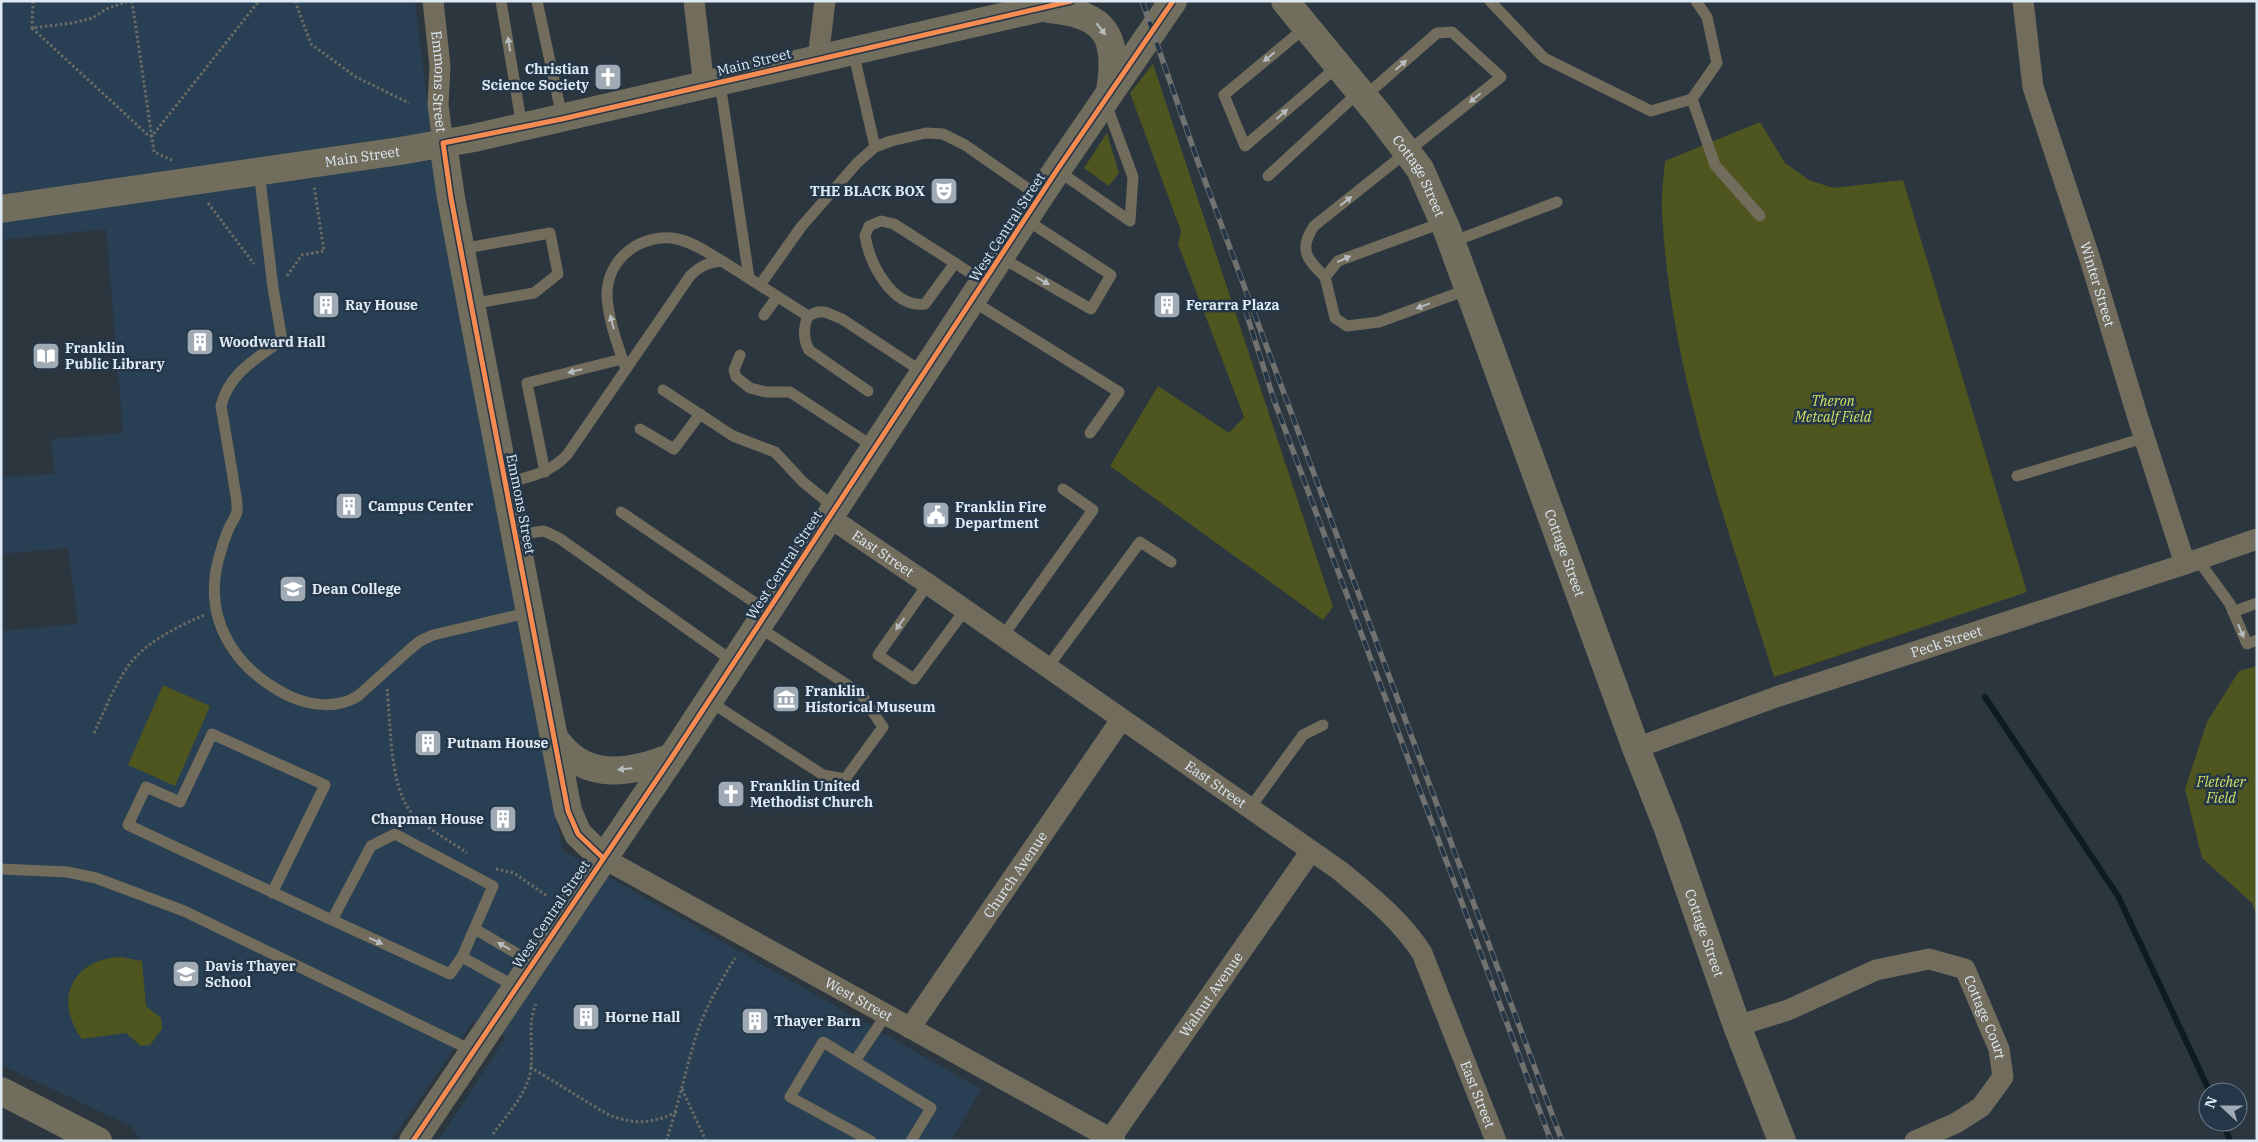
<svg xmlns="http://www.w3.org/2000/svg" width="2258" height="1142" viewBox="0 0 2258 1142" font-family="'IBM Plex Serif',serif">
<rect width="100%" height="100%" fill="#2c363f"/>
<polygon fill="#293f53" points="1,1 415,1 438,188 496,510 563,851 981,1089 951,1141 438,1141 506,1037 473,1021 391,1141 141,1141 131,1126 1,1065 1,631 78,624 68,548 1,554 1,477 55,474 51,439 123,433 106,229 1,240"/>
<g fill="#4f551f">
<polygon points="1153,64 1333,607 1323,620 1110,466 1158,386 1229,433 1244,417 1178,244 1181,231 1130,93"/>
<path d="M1760,122L1785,163L1809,180L1833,188L1903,180L2027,592L1774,677C1728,526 1669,369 1662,210C1661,194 1664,177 1665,161Z"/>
<polygon points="1107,133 1119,173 1109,186 1084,168"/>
<polygon points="2257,666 2257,916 2252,903 2202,858 2185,789 2207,722 2239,671"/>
<polygon points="163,685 210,706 175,786 128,765"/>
<path d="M121,957L142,961L146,1006L161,1018L162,1029L150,1045L141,1046L126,1033L82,1039C53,1000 72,959 121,957Z"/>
</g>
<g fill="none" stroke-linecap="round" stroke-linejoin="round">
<g stroke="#0b1d20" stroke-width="6">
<polyline points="1985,697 2118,896 2210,1092"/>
<polyline points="2223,1122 2230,1141"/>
</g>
<g stroke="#696b66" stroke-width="3" stroke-dasharray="2.5 2.5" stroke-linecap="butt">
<polyline points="33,1 32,28 72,23 93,18 106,9 129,1"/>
<polyline points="132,1 154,152 172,160"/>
<polyline points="295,1 311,44 356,77 409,103"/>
<polyline points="32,28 149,136 152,136 259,1"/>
<polyline points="208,203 254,264"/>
<polyline points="287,276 302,255 324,251 314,186"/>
<path d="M387,689C391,723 389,785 411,812C425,828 449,840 467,853"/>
<path d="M94,733C105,710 116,681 132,661C150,640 179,626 204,615"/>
<polyline points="496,869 514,873 547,896"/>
<path d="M530,1067L607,1114C633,1125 651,1124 677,1112"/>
<polyline points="682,1089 706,1141"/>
<path d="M493,1134C506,1116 525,1096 530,1074C535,1050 526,1026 536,1004"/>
<path d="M666,1141C679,1104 686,1067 698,1030C707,1005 721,981 735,958"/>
</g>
<g stroke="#716c5c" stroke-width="11">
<polyline points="501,1 522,127"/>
<polyline points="537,1 562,117"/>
<polyline points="1490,1 1544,58 1651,111 1692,99 1715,165 1760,216"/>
<polyline points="1307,26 1224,95 1245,146 1338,66"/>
<polyline points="853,51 875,147"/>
<polyline points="720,83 749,278"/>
<polyline points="1692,99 1717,63 1707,17 1696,1"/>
<polyline points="1057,170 1130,221 1133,177 1105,101"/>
<path d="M259,171L273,288L282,340C256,359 229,373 221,406C225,430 229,453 233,477C234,488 238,500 237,511C236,517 231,523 229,528C224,539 221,550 218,561C203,621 236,670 289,696C311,706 337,709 358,696L408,651L420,641L433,635L531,612"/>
<polyline points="1268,176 1360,91"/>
<path d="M881,221L894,224L955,263L925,304C892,308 870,264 865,236L869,226Z"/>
<polyline points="1444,222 1338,261 1325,277 1335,318 1347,326 1379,322 1469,289"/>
<polyline points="1452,242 1557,202"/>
<polyline points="461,249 550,233 558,274 534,293 471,304"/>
<polyline points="1000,257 1091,309 1111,275 1025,219"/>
<polyline points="955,263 984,282"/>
<path d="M1325,277C1307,259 1298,250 1314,226L1501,77L1452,32L1437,33L1364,97"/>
<polyline points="760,285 801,227 857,163 875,147 891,141 926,133 943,134 965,145 1040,197"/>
<polyline points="971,300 1119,392 1090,433"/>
<polyline points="764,315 777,297"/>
<path d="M808,316C803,328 803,339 809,350L868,391"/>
<polyline points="740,355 734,370 736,377 750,388 766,392 790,392 874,447"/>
<path d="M626,369C618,346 608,320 607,295C607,258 642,232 677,239C693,242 708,253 722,261"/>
<polyline points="663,390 733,436 775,452 803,482 835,508"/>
<polyline points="640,429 674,449 700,414"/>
<polyline points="545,472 527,383 622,359"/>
<polyline points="2017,476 2144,438"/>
<path d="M506,483C529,477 550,473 567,455L690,276C700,266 709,262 722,261L808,316L817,312H825L842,319L924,373"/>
<polyline points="621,512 767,611"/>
<polyline points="516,535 544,531 559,538 734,662"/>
<polyline points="2198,560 2230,604 2247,644 2257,640"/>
<polyline points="928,584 878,655 914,679 965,610"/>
<polyline points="2233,612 2257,603"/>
<polyline points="1003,636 1093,510 1063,489"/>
<polyline points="1047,668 1140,542 1171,562"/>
<polyline points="709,701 823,775 845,779 883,727 860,693 757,626"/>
<polyline points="1250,808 1303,735 1323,725"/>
<polyline points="1,869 67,872 96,878 184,911 473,1051"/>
<polyline points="272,893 325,785 212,734 180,802 146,787 128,825 332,920 371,846 395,834 493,886 462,957 450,974 332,920"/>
<polyline points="475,929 533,963"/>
<polyline points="462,957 516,987"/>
<polyline points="855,1061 886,1015"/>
<polyline points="871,1141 790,1097 823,1042 931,1108 911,1141"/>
</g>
<g stroke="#716c5c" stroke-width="21">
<path id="s1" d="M433,1L440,66L438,105L443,143"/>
<polyline points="694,1 704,86"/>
<path id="s2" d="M2023,1L2033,87L2089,256L2138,418L2185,564"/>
<polyline points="818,58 825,1"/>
<path id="s3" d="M829,517L928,584L1339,870C1370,896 1400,919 1422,953L1496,1141"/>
<path id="s4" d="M1636,748L1776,697L2185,564L2257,539"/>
<path id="s5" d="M603,858L1115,1141"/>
<path id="s6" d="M1737,1026L1788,1010L1876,970L1929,959L1965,969L1999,1049L2003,1077L1981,1107L1956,1123L1915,1141"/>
<path id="s7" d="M910,1028L1121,720"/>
<path id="s8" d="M1111,1138L1311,851"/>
</g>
<g stroke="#726e5e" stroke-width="28">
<path id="s9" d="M1285,1L1379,115L1420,169L1447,230L1636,748L1667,826L1737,1026L1782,1141"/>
<path d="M1049,9C1106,14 1119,36 1110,91"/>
<polyline points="443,143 451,198 471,304 568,811 578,834 603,858"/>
<path id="s10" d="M1,209L400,151L474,138L1071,1"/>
<path d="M554,737C583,782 629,774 672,757"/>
<polyline points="1,1091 98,1141"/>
<polyline points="413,1141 672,757 1057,170 1173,1"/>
</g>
<defs>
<g id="rail">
<polyline points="1142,1 1198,162 1562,1141"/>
<polyline points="1245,309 1274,400 1551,1141"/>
</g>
</defs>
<use href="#rail" stroke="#71726f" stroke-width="5.5"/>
<use href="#rail" stroke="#243647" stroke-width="4" stroke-dasharray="11" stroke-linecap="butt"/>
<defs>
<g id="cycleway">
<polyline points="603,858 578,834 568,811 471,304 451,198 443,143 562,119 1071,1"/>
<polyline points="413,1141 672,757 1057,170 1173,1"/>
</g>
</defs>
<use href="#cycleway" stroke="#243647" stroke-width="8"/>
<use href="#cycleway" stroke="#f68b52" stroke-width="5"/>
</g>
<defs><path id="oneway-solid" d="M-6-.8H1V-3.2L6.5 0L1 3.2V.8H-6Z" transform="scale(1.25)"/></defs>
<g fill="#b8bec0">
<use href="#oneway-solid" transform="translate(1101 29) rotate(52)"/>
<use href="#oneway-solid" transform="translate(625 769) rotate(175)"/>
</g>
<g fill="#b7bdbf">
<use href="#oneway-solid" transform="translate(509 44) rotate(-99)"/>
<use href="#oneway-solid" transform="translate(1269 57) rotate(140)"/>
<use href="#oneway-solid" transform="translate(1401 65) rotate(-41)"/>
<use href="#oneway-solid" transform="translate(1475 98) rotate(141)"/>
<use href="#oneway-solid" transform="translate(1282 114) rotate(-41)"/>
<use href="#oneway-solid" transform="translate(1346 201) rotate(-38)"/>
<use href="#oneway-solid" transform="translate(1344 259) rotate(-24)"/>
<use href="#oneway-solid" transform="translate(1043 281) rotate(30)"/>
<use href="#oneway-solid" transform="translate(1423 306) rotate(160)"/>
<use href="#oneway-solid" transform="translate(612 322) rotate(-104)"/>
<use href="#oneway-solid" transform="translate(575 371) rotate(166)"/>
<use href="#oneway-solid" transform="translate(900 624) rotate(125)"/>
<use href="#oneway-solid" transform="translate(2241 631) rotate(67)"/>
<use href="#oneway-solid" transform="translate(376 941) rotate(25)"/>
<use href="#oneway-solid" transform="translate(504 946) rotate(-150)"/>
</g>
<defs>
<symbol id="church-square" viewBox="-11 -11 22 22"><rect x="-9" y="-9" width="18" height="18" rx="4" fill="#9faab5" stroke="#243647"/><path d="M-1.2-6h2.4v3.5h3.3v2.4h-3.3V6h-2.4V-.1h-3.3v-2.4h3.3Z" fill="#fff"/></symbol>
<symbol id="theatre-square" viewBox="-11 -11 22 22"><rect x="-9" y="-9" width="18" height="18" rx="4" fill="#9faab5" stroke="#243647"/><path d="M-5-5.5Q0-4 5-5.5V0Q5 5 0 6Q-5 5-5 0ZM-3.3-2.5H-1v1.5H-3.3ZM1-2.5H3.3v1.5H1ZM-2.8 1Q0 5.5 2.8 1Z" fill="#fff"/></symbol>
<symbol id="building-square" viewBox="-11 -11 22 22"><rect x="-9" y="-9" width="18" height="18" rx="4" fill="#9faab5" stroke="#243647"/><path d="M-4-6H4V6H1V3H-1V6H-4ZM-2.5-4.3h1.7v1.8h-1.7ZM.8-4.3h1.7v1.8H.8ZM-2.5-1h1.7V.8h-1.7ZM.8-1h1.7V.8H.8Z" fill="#fff"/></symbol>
<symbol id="library-square" viewBox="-11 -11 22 22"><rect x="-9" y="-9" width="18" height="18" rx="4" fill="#9faab5" stroke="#243647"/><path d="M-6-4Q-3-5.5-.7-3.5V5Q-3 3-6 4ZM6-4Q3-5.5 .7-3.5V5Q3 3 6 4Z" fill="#fff"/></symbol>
<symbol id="civic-square" viewBox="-11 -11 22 22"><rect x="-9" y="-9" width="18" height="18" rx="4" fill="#9faab5" stroke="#243647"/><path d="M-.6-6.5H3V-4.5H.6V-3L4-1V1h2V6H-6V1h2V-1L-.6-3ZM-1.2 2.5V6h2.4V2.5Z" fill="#fff"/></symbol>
<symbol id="university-square" viewBox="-11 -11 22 22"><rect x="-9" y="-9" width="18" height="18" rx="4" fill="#9faab5" stroke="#243647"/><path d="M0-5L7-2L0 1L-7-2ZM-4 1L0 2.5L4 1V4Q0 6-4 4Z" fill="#fff"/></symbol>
<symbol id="museum-square" viewBox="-11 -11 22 22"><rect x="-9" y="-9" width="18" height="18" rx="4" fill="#9faab5" stroke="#243647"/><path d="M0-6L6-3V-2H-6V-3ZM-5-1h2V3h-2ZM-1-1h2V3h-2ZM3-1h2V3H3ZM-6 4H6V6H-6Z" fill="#fff"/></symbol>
<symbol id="school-square" viewBox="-11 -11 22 22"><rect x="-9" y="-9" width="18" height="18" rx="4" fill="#9faab5" stroke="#243647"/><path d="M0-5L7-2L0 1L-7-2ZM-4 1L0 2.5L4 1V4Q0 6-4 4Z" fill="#fff"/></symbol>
</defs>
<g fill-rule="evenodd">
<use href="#church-square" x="592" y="61" width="32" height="32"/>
<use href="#theatre-square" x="928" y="175" width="32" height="32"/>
<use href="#building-square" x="310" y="289" width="32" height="32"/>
<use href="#building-square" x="1151" y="289" width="32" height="32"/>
<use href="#building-square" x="184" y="326" width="32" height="32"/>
<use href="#library-square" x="30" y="340" width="32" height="32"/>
<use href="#building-square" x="333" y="490" width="32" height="32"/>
<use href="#civic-square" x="920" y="499" width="32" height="32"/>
<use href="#university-square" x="277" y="573" width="32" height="32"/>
<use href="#museum-square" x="770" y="683" width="32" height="32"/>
<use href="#building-square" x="412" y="727" width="32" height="32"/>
<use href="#church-square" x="715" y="778" width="32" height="32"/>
<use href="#building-square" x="487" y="803" width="32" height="32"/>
<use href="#school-square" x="170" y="958" width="32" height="32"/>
<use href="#building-square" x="570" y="1001" width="32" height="32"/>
<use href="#building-square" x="739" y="1005" width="32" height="32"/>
</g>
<g text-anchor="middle" stroke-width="5" stroke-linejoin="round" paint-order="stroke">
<g font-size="14" fill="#dde9f4" stroke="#243647">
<text transform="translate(754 62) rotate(-14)" y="5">Main Street</text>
<text dy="5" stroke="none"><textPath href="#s1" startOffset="81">Emmons Street</textPath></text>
<text dy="5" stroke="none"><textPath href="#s10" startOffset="365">Main Street</textPath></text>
<text dy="5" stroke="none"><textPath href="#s9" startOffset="221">Cottage Street</textPath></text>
<text transform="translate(1007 227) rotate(-57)" y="5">West Central Street</text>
<text dy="5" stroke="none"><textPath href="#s2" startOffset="294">Winter Street</textPath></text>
<text transform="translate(521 504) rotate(79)" y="5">Emmons Street</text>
<text dy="5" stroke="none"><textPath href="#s9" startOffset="626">Cottage Street</textPath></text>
<text dy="5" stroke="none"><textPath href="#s3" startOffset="65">East Street</textPath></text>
<text transform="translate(784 565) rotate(-57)" y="5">West Central Street</text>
<text dy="5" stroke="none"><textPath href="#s4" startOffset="328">Peck Street</textPath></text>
<text dy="5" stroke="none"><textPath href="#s3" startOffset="470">East Street</textPath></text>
<text dy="5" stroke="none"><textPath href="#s7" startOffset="186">Church Avenue</textPath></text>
<text transform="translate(551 914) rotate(-56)" y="5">West Central Street</text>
<text dy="5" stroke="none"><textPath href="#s9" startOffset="1031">Cottage Street</textPath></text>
<text dy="5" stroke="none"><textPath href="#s8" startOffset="175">Walnut Avenue</textPath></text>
<text dy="5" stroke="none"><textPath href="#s5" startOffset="292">West Street</textPath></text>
<text dy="5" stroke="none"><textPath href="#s6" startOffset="294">Cottage Court</textPath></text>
<text dy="5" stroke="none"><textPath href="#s3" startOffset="890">East Street</textPath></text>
</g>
<g font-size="14" font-weight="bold" fill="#dde9f4" stroke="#243647" text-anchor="start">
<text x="589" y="74" text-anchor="end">Christian<tspan x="589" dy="16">Science Society</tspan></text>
<text x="925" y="196" text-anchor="end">THE BLACK BOX</text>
<text x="345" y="310">Ray House</text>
<text x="1186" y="310">Ferarra Plaza</text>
<text x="219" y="347">Woodward Hall</text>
<text x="65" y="353">Franklin<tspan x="65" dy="16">Public Library</tspan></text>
<text x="368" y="511">Campus Center</text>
<text x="955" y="512">Franklin Fire<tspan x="955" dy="16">Department</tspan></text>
<text x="312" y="594">Dean College</text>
<text x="805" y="696">Franklin<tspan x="805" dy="16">Historical Museum</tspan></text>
<text x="447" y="748">Putnam House</text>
<text x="750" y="791">Franklin United<tspan x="750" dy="16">Methodist Church</tspan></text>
<text x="484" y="824" text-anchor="end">Chapman House</text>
<text x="205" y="971">Davis Thayer<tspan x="205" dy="16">School</tspan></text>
<text x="605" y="1022">Horne Hall</text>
<text x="774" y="1026">Thayer Barn</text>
</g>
<g font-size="14" font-style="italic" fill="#d3e160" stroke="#243647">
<text x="1833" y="406">Theron<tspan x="1833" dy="16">Metcalf Field</tspan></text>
<text x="2221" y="787">Fletcher<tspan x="2221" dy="16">Field</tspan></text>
</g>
</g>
<rect width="2258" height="1142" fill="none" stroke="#dde9f4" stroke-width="5"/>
<g transform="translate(2223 1107) rotate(291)"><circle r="24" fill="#243647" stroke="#6e7e8c"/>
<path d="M0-4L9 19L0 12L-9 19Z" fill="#9faab5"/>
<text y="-8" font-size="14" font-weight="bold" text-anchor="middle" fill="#dde9f4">N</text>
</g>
</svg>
